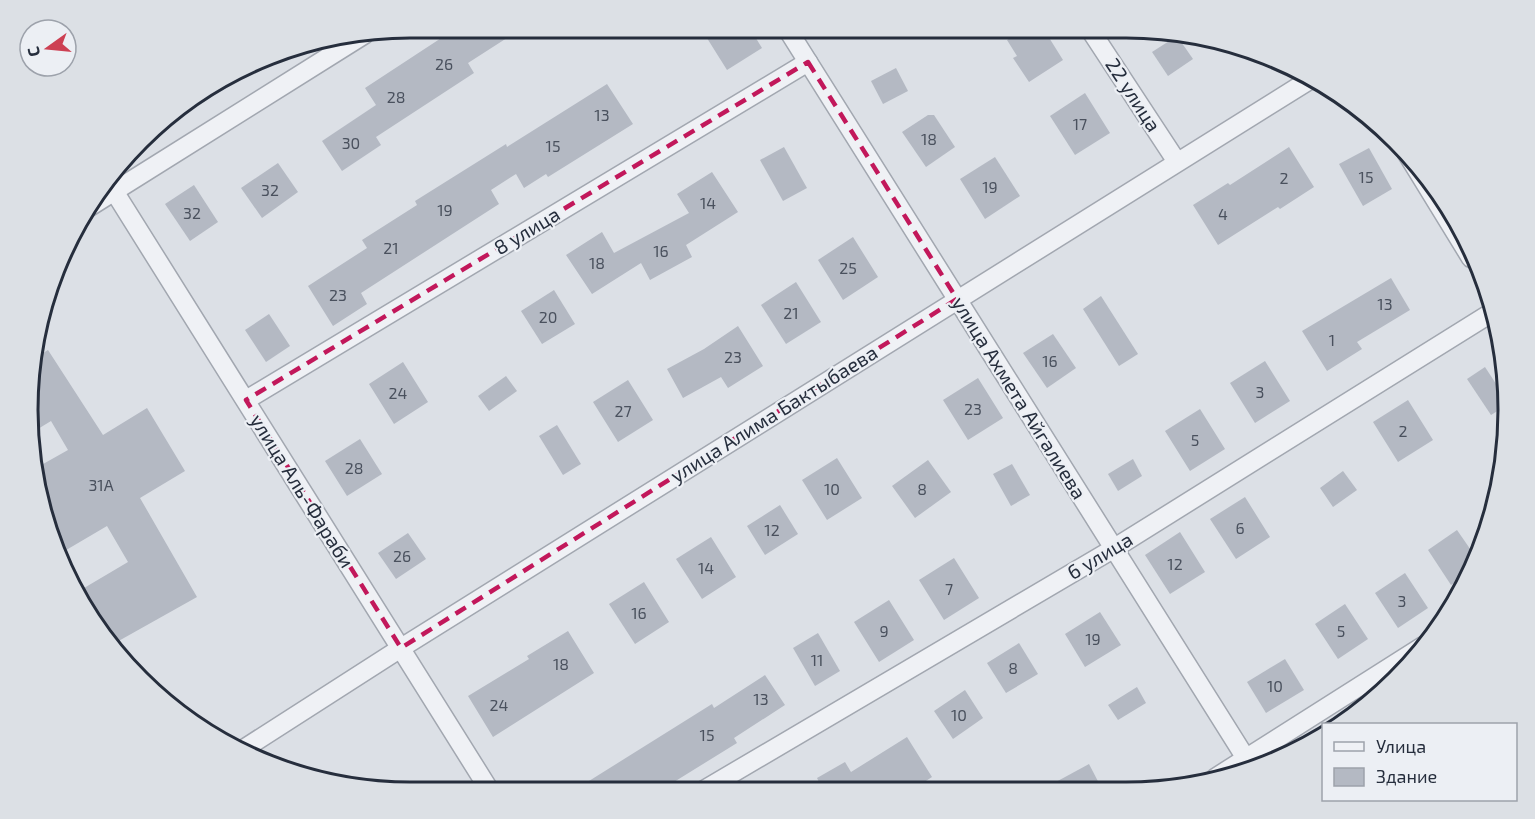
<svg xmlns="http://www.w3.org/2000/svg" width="1535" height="819" viewBox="0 0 1535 819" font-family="'Exo 2',sans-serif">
<rect width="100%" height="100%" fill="#dce0e6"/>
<g fill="#b4b9c3">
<polygon points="458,27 524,27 468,63 474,73 376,137 381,145 342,171 322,141 376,105 365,88"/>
<polygon points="700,27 749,27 762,48 727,70"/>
<polygon points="1026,28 1043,28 1063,60 1029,82 1013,58 1017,56 1007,40"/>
<polygon points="1177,36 1193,59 1168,76 1152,52"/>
<polygon points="896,68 908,91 883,104 871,81"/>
<polygon points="607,84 633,124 548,177 546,174 524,188 516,174 491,190 499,204 361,293 367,304 333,326 308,286 367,248 362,240 417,205 415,201 506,144 507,147"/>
<polygon points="1085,93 1110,133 1075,155 1050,116"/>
<polygon points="928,115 934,115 955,147 926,167 902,132"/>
<polygon points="784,147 807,188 783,201 760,160"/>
<polygon points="1289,147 1314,187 1280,209 1278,207 1218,245 1193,205 1228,183 1230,185"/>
<polygon points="1369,148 1392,189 1363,206 1339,164"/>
<polygon points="995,157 1020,196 985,219 960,179"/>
<polygon points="278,163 298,192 262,218 241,188"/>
<polygon points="712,172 738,212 686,245 692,257 650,280 641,263 592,294 566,255 602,232 614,253 689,213 677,194"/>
<polygon points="194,185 218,222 190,241 165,204"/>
<polygon points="853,237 878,277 843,300 818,260"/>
<polygon points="1391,278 1410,310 1357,342 1362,349 1327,371 1302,331"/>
<polygon points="796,282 821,322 786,344 761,305"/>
<polygon points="554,290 575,324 542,344 521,311"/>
<polygon points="1101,296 1138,354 1119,366 1083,309"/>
<polygon points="269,314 290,346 266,362 245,330"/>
<polygon points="738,326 763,366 728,388 721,377 683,398 667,369 704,349"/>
<polygon points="1053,334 1076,368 1047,388 1023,353"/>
<polygon points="48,350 103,435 147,408 185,471 140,498 197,597 115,643 79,591 128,562 107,526 56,556 36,468 68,450 51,421 28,435 35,358"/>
<polygon points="1265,361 1290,401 1255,423 1230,383"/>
<polygon points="403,362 428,402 394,424 369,384"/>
<polygon points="1485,367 1502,393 1504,407 1491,415 1467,379"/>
<polygon points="506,376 517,391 489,411 478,396"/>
<polygon points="978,378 1003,418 968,440 943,400"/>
<polygon points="628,380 653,420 618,442 593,402"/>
<polygon points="1408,400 1433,440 1398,462 1373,422"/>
<polygon points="1200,409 1225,449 1190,471 1165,431"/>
<polygon points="557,425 581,464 563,475 539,436"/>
<polygon points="360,439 382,474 347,496 325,461"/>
<polygon points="837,458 862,498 827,520 802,480"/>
<polygon points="1133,459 1142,476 1118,491 1108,474"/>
<polygon points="928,460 951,492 915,518 892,486"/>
<polygon points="1012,464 1030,495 1011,506 993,474"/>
<polygon points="1343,471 1357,490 1333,507 1320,488"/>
<polygon points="1245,497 1270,537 1236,559 1210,519"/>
<polygon points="780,505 798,534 765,555 747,526"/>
<polygon points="1457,530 1475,556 1470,572 1451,585 1428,550"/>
<polygon points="1180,532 1205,572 1170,594 1145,555"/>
<polygon points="408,533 426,559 396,579 378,553"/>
<polygon points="711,537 736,577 702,599 676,559"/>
<polygon points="954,558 979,598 944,620 919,580"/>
<polygon points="1405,573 1428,608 1398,628 1375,593"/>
<polygon points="644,582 669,622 635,644 609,604"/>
<polygon points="889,600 914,640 879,662 854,622"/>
<polygon points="1345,604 1368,639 1338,659 1315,624"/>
<polygon points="1100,612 1121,645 1085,667 1065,634"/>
<polygon points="568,631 594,673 493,737 468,696 529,659 527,656"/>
<polygon points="818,633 840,671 815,686 793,648"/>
<polygon points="1019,643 1038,674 1006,693 987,663"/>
<polygon points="1285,659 1304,690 1266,713 1247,682"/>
<polygon points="765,675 785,705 734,738 737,743 661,790 573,791 712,704 714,708"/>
<polygon points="1137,687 1146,703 1118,720 1108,705"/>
<polygon points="965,690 983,718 953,739 934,711"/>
<polygon points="907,737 932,777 912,790 823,790 817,778 845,762 851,772"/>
<polygon points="1089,764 1102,789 1043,789"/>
</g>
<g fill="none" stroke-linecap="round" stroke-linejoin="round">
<defs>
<g id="street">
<polyline points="786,27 1252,768"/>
<polyline points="1089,28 1177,162"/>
<polyline points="1406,152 1471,258"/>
<polyline points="114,191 490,791"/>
<polyline points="86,209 365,34"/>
<polyline points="246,400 808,62"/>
<polyline points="239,752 401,648 1311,79"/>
<polyline points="1215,778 1423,646"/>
<polyline points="704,790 1113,549 1491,313"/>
</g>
</defs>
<use href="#street" stroke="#a2a7b0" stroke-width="21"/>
<use href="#street" stroke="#eff1f5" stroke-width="18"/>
</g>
<path fill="none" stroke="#c2185b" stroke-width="4.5" stroke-dasharray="12 8" stroke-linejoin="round" d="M808,62L957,299L401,648L246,400Z"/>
<g text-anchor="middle" stroke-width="4.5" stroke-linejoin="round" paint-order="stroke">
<g font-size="16" fill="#4a515e">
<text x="444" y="70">26</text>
<text x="396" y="103">28</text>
<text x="602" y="121">13</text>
<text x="1080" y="130">17</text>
<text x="929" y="145">18</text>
<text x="351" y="149">30</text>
<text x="553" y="152">15</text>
<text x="1366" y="183">15</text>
<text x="1284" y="184">2</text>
<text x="990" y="193">19</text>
<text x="270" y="196">32</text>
<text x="708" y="209">14</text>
<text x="445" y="216">19</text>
<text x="192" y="219">32</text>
<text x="1223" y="220">4</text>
<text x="391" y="254">21</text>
<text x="661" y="257">16</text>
<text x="597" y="269">18</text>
<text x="848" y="274">25</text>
<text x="338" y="301">23</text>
<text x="1385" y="310">13</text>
<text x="791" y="319">21</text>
<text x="548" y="323">20</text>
<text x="1332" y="346">1</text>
<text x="733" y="363">23</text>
<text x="1050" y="367">16</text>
<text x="1260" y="398">3</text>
<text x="398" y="399">24</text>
<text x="973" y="415">23</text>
<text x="623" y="417">27</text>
<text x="1403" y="437">2</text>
<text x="1195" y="446">5</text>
<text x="354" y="474">28</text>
<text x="101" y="491">31А</text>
<text x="832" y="495">10</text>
<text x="922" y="495">8</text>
<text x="1240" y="534">6</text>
<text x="772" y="536">12</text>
<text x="402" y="562">26</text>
<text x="1175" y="570">12</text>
<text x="706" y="574">14</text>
<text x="949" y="595">7</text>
<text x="1402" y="607">3</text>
<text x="639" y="619">16</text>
<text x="884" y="637">9</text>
<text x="1341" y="637">5</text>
<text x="1093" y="645">19</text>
<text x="817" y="666">11</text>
<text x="561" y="670">18</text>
<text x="1013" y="674">8</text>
<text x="1275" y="692">10</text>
<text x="761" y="705">13</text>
<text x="499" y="711">24</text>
<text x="959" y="721">10</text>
<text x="707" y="741">15</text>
</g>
<g font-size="20" fill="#262e3d" stroke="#eceff4">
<text transform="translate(1133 95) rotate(57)" y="7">22 улица</text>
<text transform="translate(527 231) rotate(-31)" y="7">8 улица</text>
<text transform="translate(1019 398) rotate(58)" y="7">улица Ахмета Айгалиева</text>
<text transform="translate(774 414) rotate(-32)" y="7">улица Алима Бактыбаева</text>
<text transform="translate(302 491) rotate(58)" y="7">улица Аль-Фараби</text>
<text transform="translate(1100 556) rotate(-31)" y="7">6 улица</text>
</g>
</g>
<path d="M0 0H1535V819H0ZM410 38H1126A372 372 0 0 1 1498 410V410A372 372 0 0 1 1126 782H410A372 372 0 0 1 38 410V410A372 372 0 0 1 410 38Z" fill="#dce0e5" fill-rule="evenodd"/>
<path fill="none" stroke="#262e3d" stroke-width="3" d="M410 38H1126A372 372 0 0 1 1498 410V410A372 372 0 0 1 1126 782H410A372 372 0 0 1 38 410V410A372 372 0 0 1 410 38Z"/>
<rect x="1322" y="723" width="195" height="78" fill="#eceff4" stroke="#9da2ab" stroke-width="1.5"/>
<rect x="1334" y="742" width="30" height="9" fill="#eff1f5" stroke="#9da2ab" stroke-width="1.5"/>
<text x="1376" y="753" font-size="18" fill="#262e3d">Улица</text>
<rect x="1334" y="768" width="30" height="18" fill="#b4b9c3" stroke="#9da2ab" stroke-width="1.5"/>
<text x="1376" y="783" font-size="18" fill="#262e3d">Здание</text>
<g transform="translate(48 48) rotate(255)"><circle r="28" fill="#eceff4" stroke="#9da2ab" stroke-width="1.5"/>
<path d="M0-4.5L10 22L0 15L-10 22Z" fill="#cd4053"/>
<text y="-9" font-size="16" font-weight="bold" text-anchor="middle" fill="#262e3d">С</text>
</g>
</svg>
